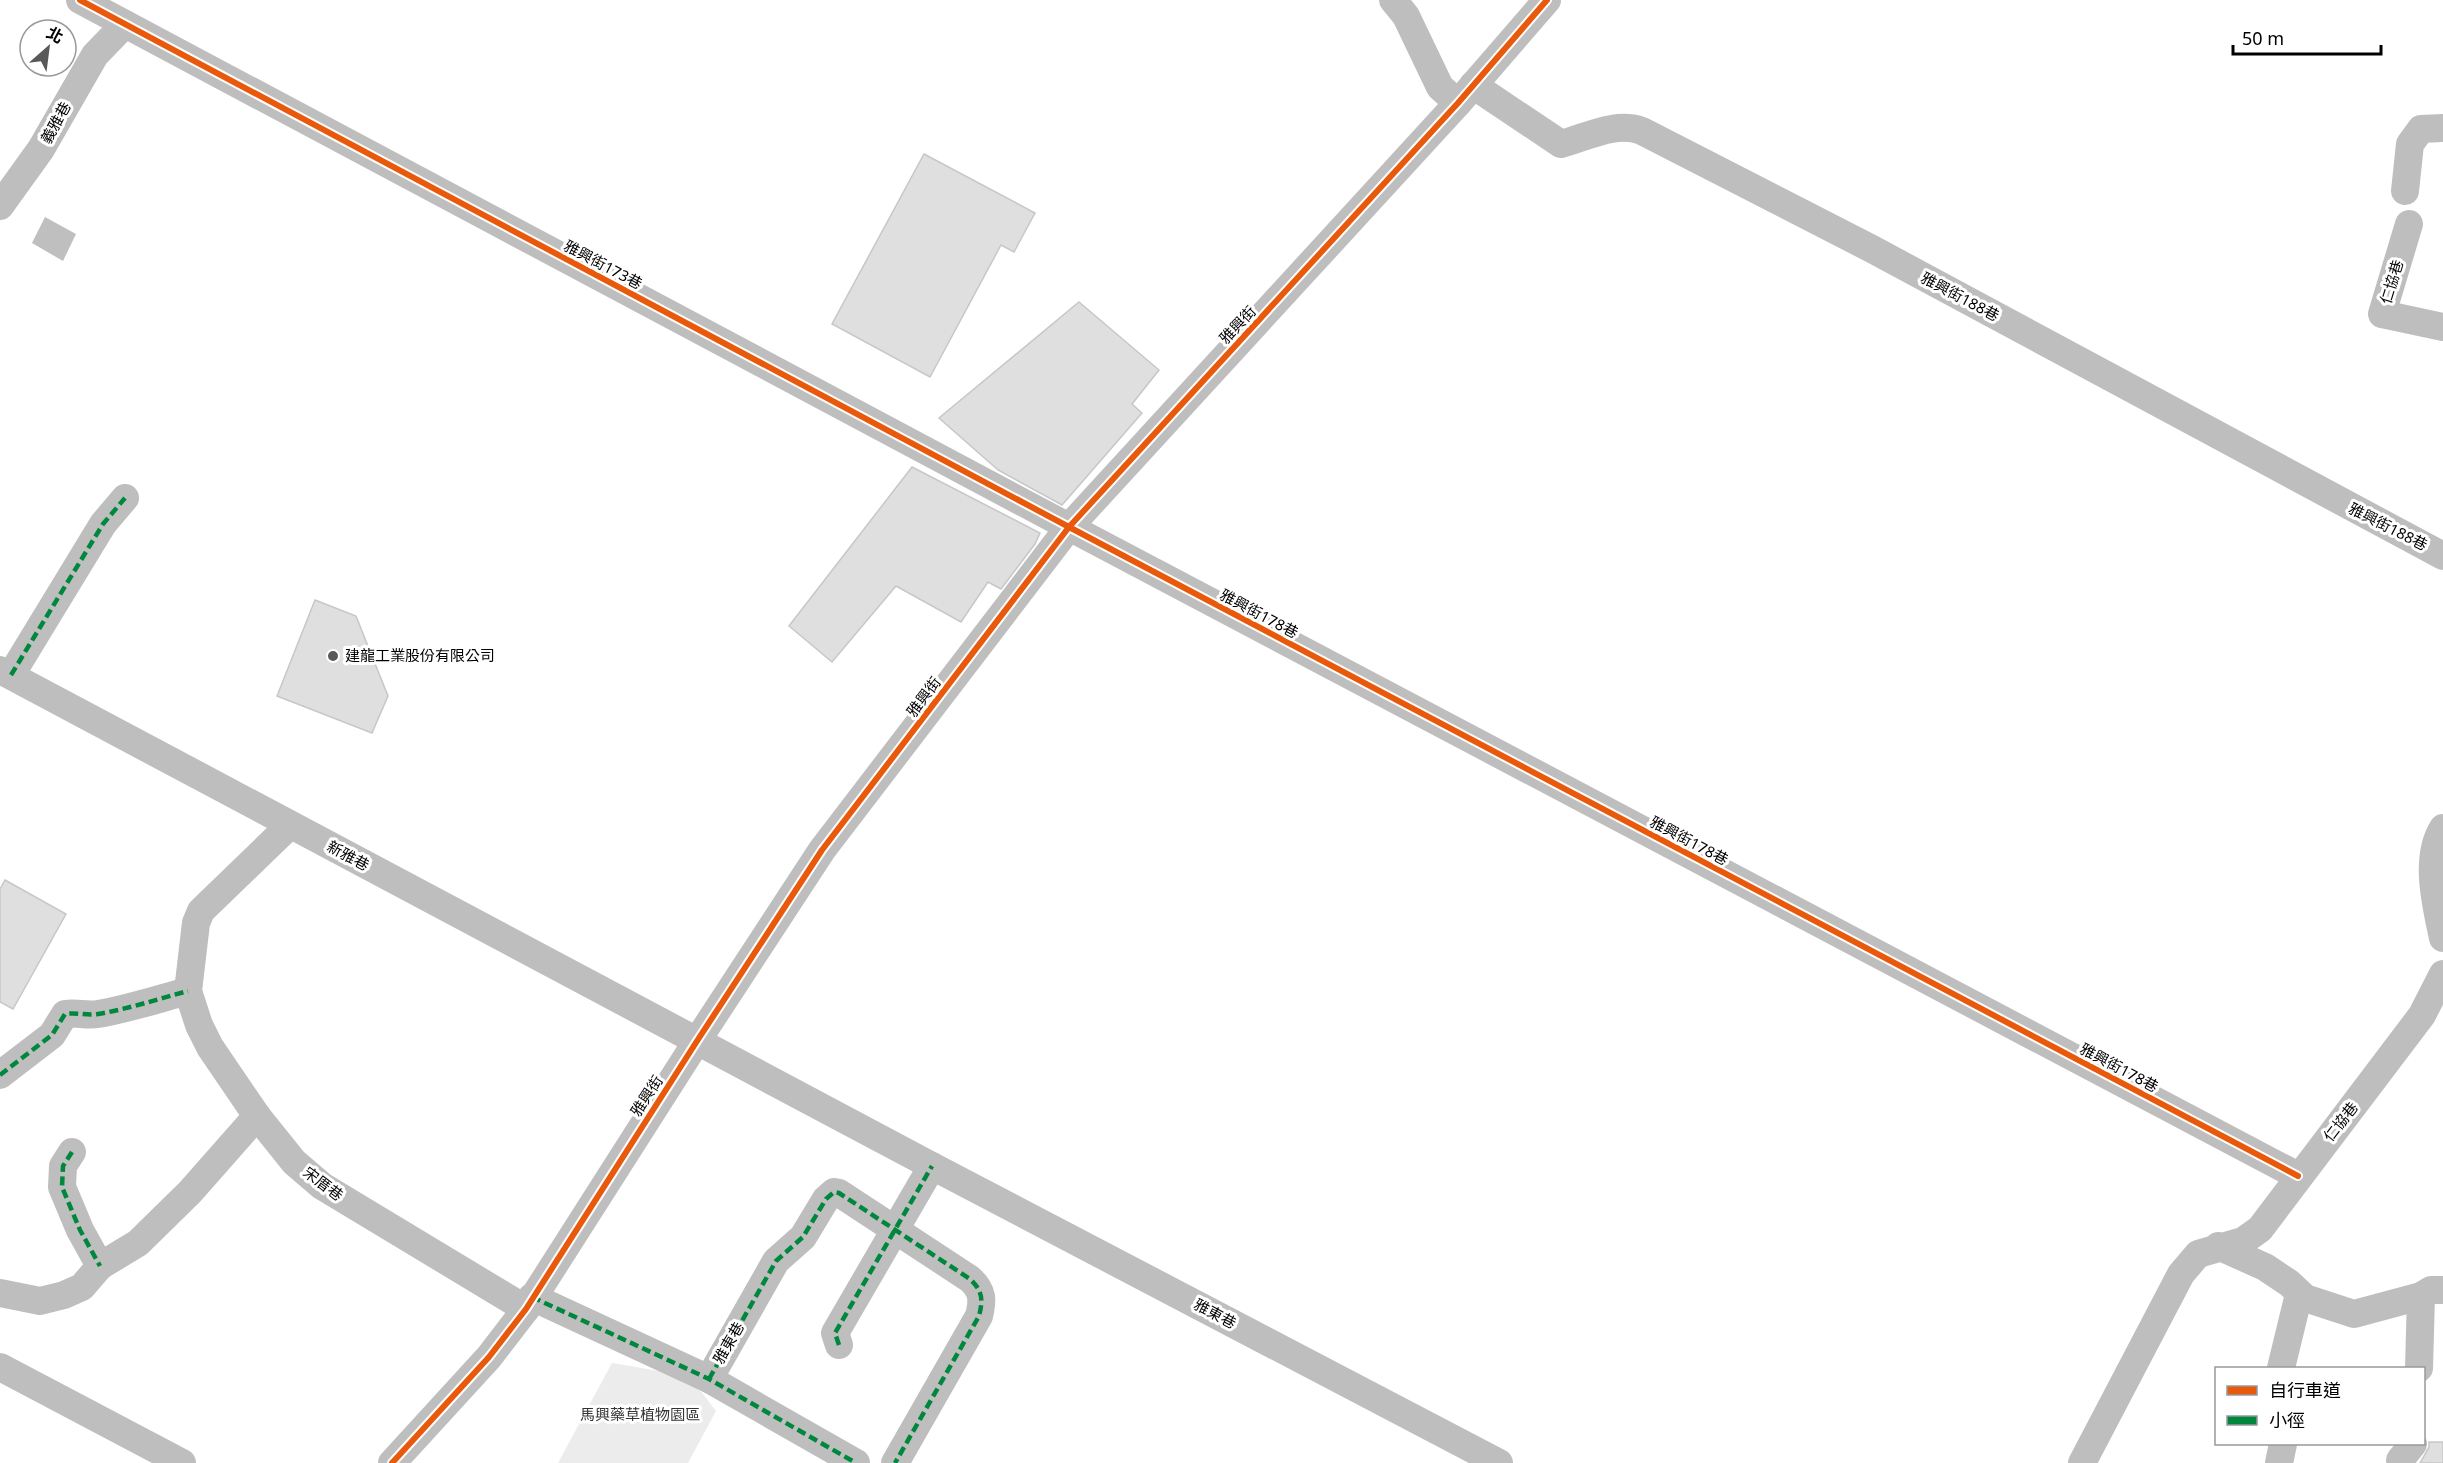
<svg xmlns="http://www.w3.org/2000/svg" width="2443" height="1463" viewBox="0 0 2443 1463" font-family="'Noto Sans','Noto Sans TC',sans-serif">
<rect width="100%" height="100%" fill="#fff"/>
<polygon fill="#ececec" points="612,1363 689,1376 716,1411 688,1463 558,1463"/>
<polygon fill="#bfbfbf" points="45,217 76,234 63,261 32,243"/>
<g fill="#dfdfdf" stroke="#c7c7c7" stroke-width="1.5">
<polygon points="924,154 1035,213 1014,252 1001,245 930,377 832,324"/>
<polygon points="1079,302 1159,370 1132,404 1142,413 1062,505 998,470 939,418"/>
<polygon points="912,467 1040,533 1035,544 1001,589 988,582 961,622 896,586 832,662 789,626"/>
<polygon points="315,600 356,616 388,696 372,733 277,696"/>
<polygon points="5,880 66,914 13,1009 0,1002 0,889"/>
<polygon points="2429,1442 2443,1442 2443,1463 2420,1463 2429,1447"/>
</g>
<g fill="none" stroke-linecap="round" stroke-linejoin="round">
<g stroke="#bebebe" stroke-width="28">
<polyline points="80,0 1069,527 2298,1176"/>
<polyline points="1393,0 1406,16 1440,87 1458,103"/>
<path d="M1473,85L1561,144C1587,137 1616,121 1642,131L1872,249L2443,556"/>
<polyline points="2405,191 2410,144 2421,129 2443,128"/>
<polyline points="0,206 41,149 95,55 125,24"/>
<polyline points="2409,224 2382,314 2443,327"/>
<polyline points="0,670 932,1166 1499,1463"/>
<polyline points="11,675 103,524 125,498"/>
<polyline points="290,825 201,911 196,923 188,991 199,1025 210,1047 257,1116 294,1162 322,1186 526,1309"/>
<path d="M2443,828C2424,858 2436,905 2443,938"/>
<path d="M0,1075L52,1035L65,1014C77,1012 86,1016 98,1014C128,1009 158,999 188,991"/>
<polyline points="72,1152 63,1166 62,1187 80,1230 100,1266"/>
<polyline points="2218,1246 2265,1267 2289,1283 2305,1298 2354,1314 2421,1296 2431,1290 2443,1290"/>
<polyline points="0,1293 40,1301 64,1295 82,1287 100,1266 138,1243 190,1192 257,1116"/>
<polyline points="532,1297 709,1379 856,1463"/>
<polyline points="839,1345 835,1333 932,1166"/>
<polyline points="0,1367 182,1463"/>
<polyline points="2281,1368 2299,1294"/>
<polyline points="2419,1368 2421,1296"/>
<path d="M709,1379L776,1261L803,1237L826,1199L834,1192L839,1193L970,1279C983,1291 983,1300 979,1316L895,1463"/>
<polyline points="2400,1460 2413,1444"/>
<polyline points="392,1463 489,1357 526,1309 697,1041 822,850 1069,527 1458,103 1547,0"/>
<polyline points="2082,1463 2181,1274 2198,1254 2243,1241 2260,1229 2422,1015 2443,974"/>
<polyline points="2279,1463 2283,1444"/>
</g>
<g stroke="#00873e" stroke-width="4.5" stroke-dasharray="9 4.5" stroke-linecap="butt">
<polyline points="11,675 103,524 125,498"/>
<path d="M0,1075L52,1035L65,1014C77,1012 86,1016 98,1014C128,1009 158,999 188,991"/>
<polyline points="72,1152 63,1166 62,1187 80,1230 100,1266"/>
<polyline points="532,1297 709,1379 856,1463"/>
<polyline points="839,1345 835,1333 932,1166"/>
<path d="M709,1379L776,1261L803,1237L826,1199L834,1192L839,1193L970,1279C983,1291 983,1300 979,1316L895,1463"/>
</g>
<defs>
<g id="cycleway">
<polyline points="80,0 1069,527 2298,1176"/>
<polyline points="392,1463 489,1357 526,1309 697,1041 822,850 1069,527 1458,103 1547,0"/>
</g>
</defs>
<use href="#cycleway" stroke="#fff" stroke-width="10"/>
<use href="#cycleway" stroke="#e8590c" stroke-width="6"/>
</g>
<circle fill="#595959" stroke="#fff" stroke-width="2" cx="333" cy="656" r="6"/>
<g text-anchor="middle" stroke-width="6" stroke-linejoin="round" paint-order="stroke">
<g font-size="15" fill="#000" stroke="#fff">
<text transform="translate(56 123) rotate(-61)" y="5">義雅巷</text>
<text transform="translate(603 265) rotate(28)" y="5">雅興街173巷</text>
<text transform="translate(2392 282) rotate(-73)" y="5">仁協巷</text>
<text transform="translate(1960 297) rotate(28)" y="5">雅興街188巷</text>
<text transform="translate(1238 325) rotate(-47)" y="5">雅興街</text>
<text transform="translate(2388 527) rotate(27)" y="5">雅興街188巷</text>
<text transform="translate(1259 614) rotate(28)" y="5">雅興街178巷</text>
<text transform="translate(924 697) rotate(-53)" y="5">雅興街</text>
<text transform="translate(1689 841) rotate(28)" y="5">雅興街178巷</text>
<text transform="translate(348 856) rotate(28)" y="5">新雅巷</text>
<text transform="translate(2119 1068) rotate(28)" y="5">雅興街178巷</text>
<text transform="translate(647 1096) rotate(-57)" y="5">雅興街</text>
<text transform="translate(2341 1122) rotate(-52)" y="5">仁協巷</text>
<text transform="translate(323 1184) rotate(37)" y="5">宋厝巷</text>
<text transform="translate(1215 1314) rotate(28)" y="5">雅東巷</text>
<text transform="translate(729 1343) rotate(-60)" y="5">雅東巷</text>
</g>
<g font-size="15" fill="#000" stroke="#fff" text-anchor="start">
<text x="345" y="661">建龍工業股份有限公司</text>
</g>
<g font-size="15" fill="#333" stroke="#fff">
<text x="640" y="1420">馬興藥草植物園區</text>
</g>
</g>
<rect x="2215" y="1367" width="210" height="78" fill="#ffffff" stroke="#999999" stroke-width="1.5"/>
<rect x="2227" y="1386" width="30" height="9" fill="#e8590c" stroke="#999999" stroke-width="1.5"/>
<text x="2269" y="1397" font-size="18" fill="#000000">自行車道</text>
<rect x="2227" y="1416" width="30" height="9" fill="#00873e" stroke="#999999" stroke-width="1.5"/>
<text x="2269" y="1427" font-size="18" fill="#000000">小徑</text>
<g transform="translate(48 48) rotate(28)"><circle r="28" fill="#ffffff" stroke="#999999" stroke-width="1.5"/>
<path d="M0-4.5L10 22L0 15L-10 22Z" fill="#595959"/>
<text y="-9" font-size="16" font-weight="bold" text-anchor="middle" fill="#000000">北</text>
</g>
<path d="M2233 45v9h148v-9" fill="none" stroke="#000000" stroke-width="3"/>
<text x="2242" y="45" font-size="18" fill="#000000" stroke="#ffffff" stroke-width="4.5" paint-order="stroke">50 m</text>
</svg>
